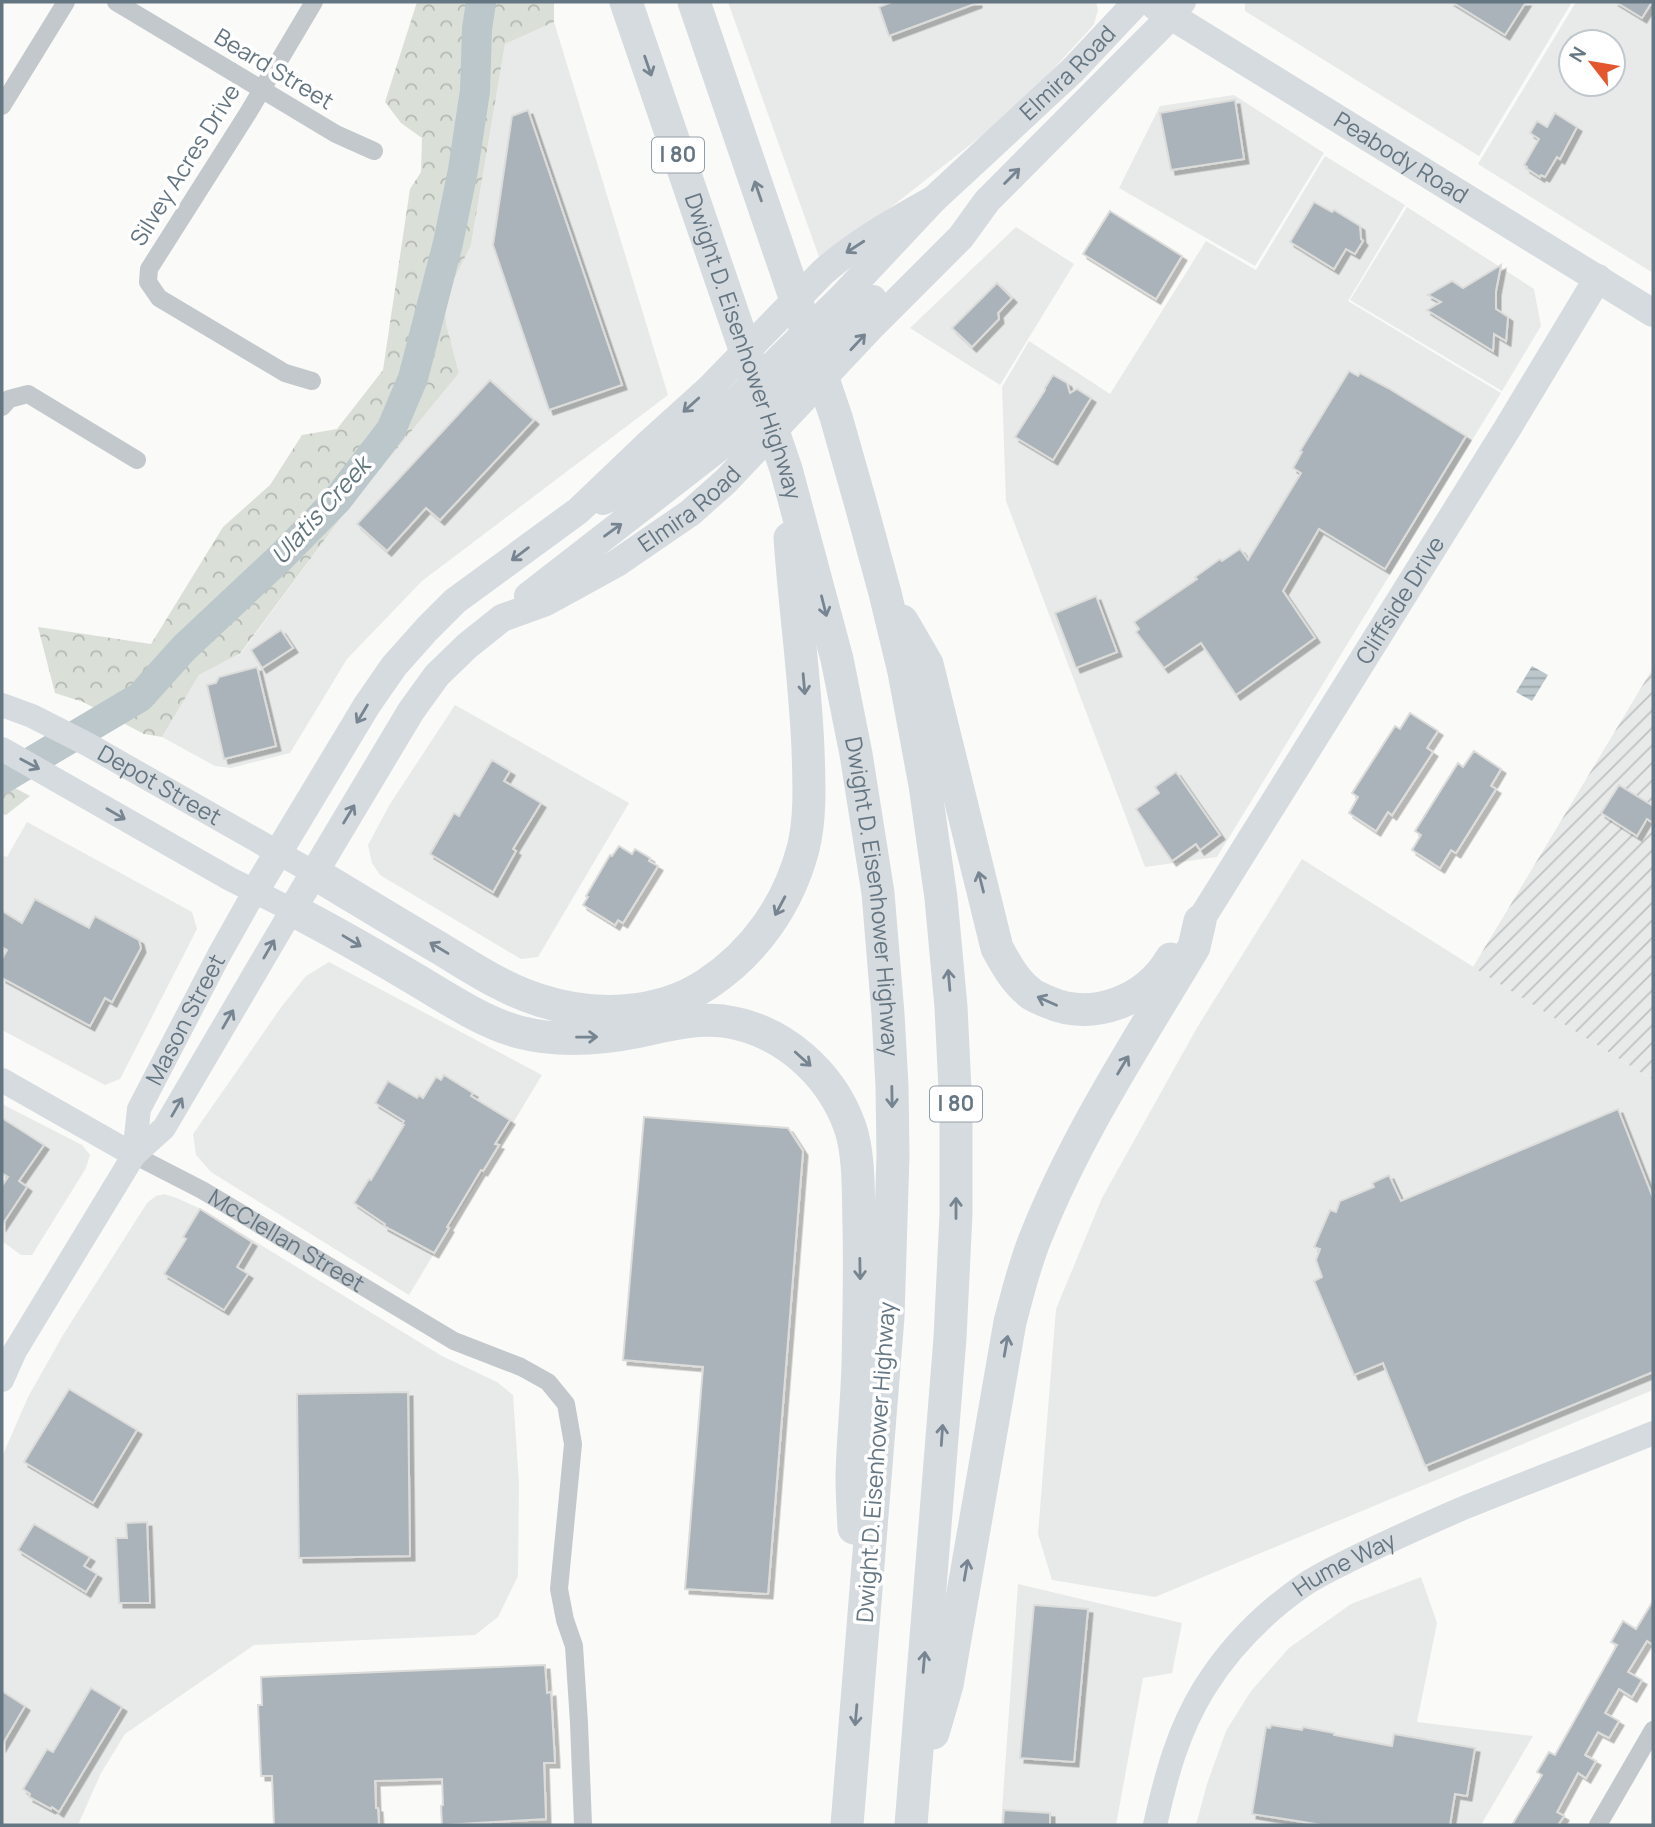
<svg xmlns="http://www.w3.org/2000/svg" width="1655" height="1827" viewBox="0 0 1655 1827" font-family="Manrope,sans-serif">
<defs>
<pattern id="industrial-furrows" width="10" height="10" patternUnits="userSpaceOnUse" patternTransform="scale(1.75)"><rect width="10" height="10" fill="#e8e9e9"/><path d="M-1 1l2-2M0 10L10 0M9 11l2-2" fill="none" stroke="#c0c1c2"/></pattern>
<pattern id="forest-crowns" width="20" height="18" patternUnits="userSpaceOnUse" patternTransform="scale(1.75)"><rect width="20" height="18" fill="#dadfd7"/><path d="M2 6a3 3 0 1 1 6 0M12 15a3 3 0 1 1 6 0" fill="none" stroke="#b4b9b4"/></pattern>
<pattern id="water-rules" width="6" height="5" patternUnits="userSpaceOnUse" patternTransform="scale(1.75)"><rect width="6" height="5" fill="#bbc7cb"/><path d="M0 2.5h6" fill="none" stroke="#9ca6aa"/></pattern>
<filter id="shadow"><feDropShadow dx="4.5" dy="4.5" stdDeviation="0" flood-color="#0004"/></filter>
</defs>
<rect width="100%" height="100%" fill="#fafaf8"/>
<g fill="#e8e9e9" fill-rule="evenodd">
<polygon points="728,2 1096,2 1098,10 1094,24 1089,30 1045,78 999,122 871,223 823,268"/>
<polygon points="1245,2 1572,2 1479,156 1245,11"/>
<path d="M1576,2H1653V273L1478,164ZM1571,42H1613V84H1571Z"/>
<polygon points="554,22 668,395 422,581 347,659 290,753 231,768 215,766 162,737 199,675 237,655 239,656 346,511 459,373 446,324 445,298 471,245 505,44"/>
<polygon points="1234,95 1324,153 1255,266 1119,188 1160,106"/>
<polygon points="1325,156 1405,205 1348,301 1501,393 1217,857 1145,867 1006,501 1002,387 1029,341 1110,394 1206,241 1256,270"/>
<polygon points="1407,207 1534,289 1541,326 1502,391 1350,300"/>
<polygon points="1016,227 1074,264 1000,385 910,328"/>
<polygon points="455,705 629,803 538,957 521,959 380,875 372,863 368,845 390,804"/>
<polygon points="27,822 192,912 197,929 120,1079 105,1085 2,1030 2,855 7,857"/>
<polygon points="1302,859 1653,1080 1653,1390 1155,1597 1052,1580 1038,1534 1056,1309 1102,1198 1198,1026"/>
<polygon points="329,962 542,1075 409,1295 211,1172 196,1155 193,1134 282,1006 306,976"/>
<polygon points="2,1104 82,1145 90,1155 86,1168 32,1255 21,1255 2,1241 2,1183 5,1177 2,1175"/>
<polygon points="164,1194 177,1198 207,1212 442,1356 497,1382 513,1395 519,1483 518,1576 498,1617 475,1635 254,1645 125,1734 101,1773 78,1825 2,1825 2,1457 28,1397 63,1335 147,1203 156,1196"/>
<polygon points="1421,1577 1437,1623 1417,1722 1533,1736 1481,1825 1196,1825 1207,1784 1226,1731 1251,1691 1289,1648 1351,1604"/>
<polygon points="1018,1584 1182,1623 1172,1673 1143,1678 1116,1825 1001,1825"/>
</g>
<polygon fill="url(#industrial-furrows)" points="1653,668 1653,1080 1473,967"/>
<g fill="url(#forest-crowns)">
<polygon points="417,2 554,2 554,22 505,44 471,245 445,298 446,324 459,373 346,511 239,655 237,655 199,675 162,737 144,734 83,702 55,693 38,627 151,644 223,527 270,485 302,435 337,429 383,370 410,189 421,172 422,138 401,123 385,102"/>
<polygon points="2,781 30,796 6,815 2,814"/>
</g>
<polygon fill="url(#water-rules)" points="1532,666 1548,675 1532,701 1516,692"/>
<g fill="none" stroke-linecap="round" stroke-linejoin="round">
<polyline stroke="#bbc7cb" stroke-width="30" points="2,779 140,697 184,648 282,556 337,500 391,430 413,378 448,243 463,170 475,91 477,29 481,2"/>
</g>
<g fill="#aab3b9" stroke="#dcdcda" stroke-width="2" filter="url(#shadow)">
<polygon points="892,2 977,2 977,3 889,36 879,7"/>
<polygon points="1452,2 1526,2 1505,35"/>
<polygon points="1616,2 1652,2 1642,18"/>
<polygon points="1235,100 1244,159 1171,170 1160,113"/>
<polygon points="528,110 622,385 549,410 493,245 512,116"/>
<polygon points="1555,113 1577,127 1560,159 1557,157 1545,177 1541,175 1540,177 1526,168 1527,167 1524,165 1539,139 1530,133 1537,121 1547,127"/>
<polygon points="1314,202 1332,212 1334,210 1360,226 1361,239 1363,241 1355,254 1346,249 1334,269 1290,242"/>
<polygon points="1110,211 1182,256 1156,299 1083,254"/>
<polygon points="1501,265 1496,291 1496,309 1508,317 1506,341 1494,334 1493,351 1427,310 1441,302 1428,295 1452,281 1463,288"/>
<polygon points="997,283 1012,298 998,313 999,319 972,347 952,328"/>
<polygon points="1349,371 1358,376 1360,373 1388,388 1466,436 1385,569 1319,529 1283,591 1315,638 1236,695 1201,643 1164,668 1136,632 1139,629 1134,622 1197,579 1195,577 1220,559 1222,561 1240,549 1248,560 1301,473 1293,468 1302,452 1300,451"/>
<polygon points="1053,375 1067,383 1070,393 1077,389 1091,398 1053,460 1015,437 1045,390 1045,388"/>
<polygon points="490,380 534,420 440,520 426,508 387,551 357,524"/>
<polygon points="1096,596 1117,652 1076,668 1055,613"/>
<polygon points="281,630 293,648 262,668 251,650"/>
<polygon points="257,667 276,746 224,759 207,685 216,683 219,677"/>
<polygon points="1410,713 1438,731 1427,748 1433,752 1392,815 1388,812 1376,831 1349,813 1358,797 1352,793 1395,726 1400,729"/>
<polygon points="1474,751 1501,769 1491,786 1496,789 1456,853 1451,850 1440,868 1412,850 1421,835 1415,831 1458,763 1463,767"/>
<polygon points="492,760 510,771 504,781 541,803 513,849 516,851 493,892 430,854 454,813 459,816"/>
<polygon points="1176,772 1220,835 1200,850 1196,844 1172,861 1136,809 1159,793 1155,787"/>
<polygon points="1619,785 1653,806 1653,823 1647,819 1637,836 1601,813"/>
<polygon points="619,846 632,854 635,849 650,858 649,861 658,866 623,923 618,920 615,925 583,905 588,897 586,896 610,855 612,856"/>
<polygon points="35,899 89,928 95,916 139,940 141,948 112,1002 105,998 90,1026 2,978 2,959 7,950 2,947 2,911 22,923"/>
<polygon points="444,1075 473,1093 471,1096 510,1120 495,1144 499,1145 483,1171 481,1170 447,1227 449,1228 434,1253 384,1226 385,1224 354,1203 369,1179 371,1180 404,1125 402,1124 404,1121 375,1103 388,1081 417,1098 419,1095 423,1098 436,1077 441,1080"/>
<polygon points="1618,1109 1653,1198 1653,1372 1425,1466 1383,1363 1354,1375 1314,1281 1322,1277 1316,1260 1320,1249 1314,1247 1330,1210 1336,1212 1340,1201 1374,1187 1372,1183 1389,1175 1401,1201"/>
<polygon points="644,1117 788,1128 803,1151 768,1594 685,1589 703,1367 623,1360"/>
<polygon points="2,1118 44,1145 19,1181 27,1187 2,1225 2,1186 8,1177 2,1173"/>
<polygon points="200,1209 252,1242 237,1267 248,1274 224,1310 164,1274 186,1239 183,1237"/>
<polygon points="69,1389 137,1430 93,1503 24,1462"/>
<polygon points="408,1392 410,1556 299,1558 297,1394"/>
<polygon points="147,1522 150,1603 119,1603 116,1538 127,1538 126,1523"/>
<polygon points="34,1524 90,1557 84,1566 97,1574 86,1592 18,1550"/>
<polygon points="1653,1601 1653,1645 1647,1641 1628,1672 1642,1680 1632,1697 1619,1689 1605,1713 1619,1721 1609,1738 1598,1732 1585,1755 1596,1761 1586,1778 1578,1773 1557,1812 1564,1816 1558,1825 1512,1825 1542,1775 1537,1772 1549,1752 1555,1755 1617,1645 1611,1642 1623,1621 1636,1629"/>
<polygon points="1034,1605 1088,1609 1074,1762 1020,1758"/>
<polygon points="545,1665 547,1693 551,1692 555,1763 544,1763 546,1819 442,1825 441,1806 443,1805 442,1779 375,1781 376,1808 378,1808 379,1825 274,1825 272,1776 261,1776 258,1705 262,1705 261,1677"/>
<polygon points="91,1688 122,1707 59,1812 52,1807 51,1809 29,1797 30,1794 23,1789 47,1749 53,1752"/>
<polygon points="2,1691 25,1706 2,1745"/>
<polygon points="1271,1725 1302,1730 1303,1727 1334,1733 1334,1735 1392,1746 1394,1734 1475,1748 1467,1796 1455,1794 1450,1825 1322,1825 1252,1814 1266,1727 1270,1728"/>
<polygon points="1004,1810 1050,1813 1050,1825 1003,1825"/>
</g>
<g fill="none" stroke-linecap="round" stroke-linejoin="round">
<g stroke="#c3c8cc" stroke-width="18">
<polyline points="116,2 336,134 374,151"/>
<polyline points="2,106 66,2"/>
<polyline points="312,381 285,373 159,298 148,282 149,269 248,113 314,2"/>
<polyline points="2,407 9,399 28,394 137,460"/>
<path id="s1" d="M134,1155L202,1190L454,1341L521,1367L548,1382L566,1404L573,1444L559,1589L565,1620L574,1646L579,1723L583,1825"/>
<polyline points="1598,1825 1653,1730"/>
</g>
<g stroke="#d6dbdf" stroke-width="24">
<polyline points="1172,15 1184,2"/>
<path id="s2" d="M2,705L32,716L87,744L314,873"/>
<polyline points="2,749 230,879 292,910 164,1128 134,1155 15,1351 2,1380"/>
<polyline points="2,1080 134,1155"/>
<path id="s3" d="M134,1155L139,1109L219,955L255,891"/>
<path id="s4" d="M1155,1825C1166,1776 1178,1730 1205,1687C1230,1647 1265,1612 1304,1585C1317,1576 1332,1569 1346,1562C1384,1543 1422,1526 1461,1509C1525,1483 1589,1459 1653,1433"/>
</g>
<g stroke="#d6dbdf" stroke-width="28">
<path id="s5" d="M1155,6L1653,313"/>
<path id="s6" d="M603,501L619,494L664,463L722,415L842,297L934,199L1073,70L1137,2"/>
<polyline points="528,596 734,436 873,299"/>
<path d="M255,891L367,705L394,666L427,629L455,601L578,511L646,446L708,390L823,272C857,242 895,221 934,199"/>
<path id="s7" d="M292,910L411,711L437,675L467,646L502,618L546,602L617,563L690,513L726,481L873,325L961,237L987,201L1172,15"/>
<path id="s8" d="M1200,921L1507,429L1598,278"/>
</g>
<g stroke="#d6dbdf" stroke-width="33">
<path id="s9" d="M626,2L786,469L837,659L856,754L878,893L888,1014L892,1086L893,1155L888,1317L847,1825"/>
<polyline points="694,2 836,417 861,505 885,593 904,672 925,785 941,898 951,1007 956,1110 956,1214 950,1338 911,1825"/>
<path d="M902,621L927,664L997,948C1006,964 1014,980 1029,992C1034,997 1042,999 1048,1002C1093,1022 1147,1000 1171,959"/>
<path d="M314,873C356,898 398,924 441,949C472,968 504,989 539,1000C593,1018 659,1016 707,984C755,952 788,905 803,849C811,817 809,782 808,749C805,678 795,609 790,538"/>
<path d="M292,910C336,932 378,957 420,982C450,1000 485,1023 519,1032C557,1042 601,1039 640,1031C668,1025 694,1018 723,1021C782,1029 831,1073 850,1127C860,1156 858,1197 859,1227C860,1273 859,1319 858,1364C857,1401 853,1438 852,1475C852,1493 853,1510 854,1528"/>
<path d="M933,1733L947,1685L1010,1322C1018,1292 1025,1262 1037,1234C1078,1132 1138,1041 1194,947L1200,921"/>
</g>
</g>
<defs><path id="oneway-shaft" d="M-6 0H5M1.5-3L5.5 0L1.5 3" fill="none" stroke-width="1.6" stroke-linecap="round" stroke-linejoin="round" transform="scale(1.75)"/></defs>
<g stroke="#768591">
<use href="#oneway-shaft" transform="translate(648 66) rotate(71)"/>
<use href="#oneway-shaft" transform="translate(1012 176) rotate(-45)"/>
<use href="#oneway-shaft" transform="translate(758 191) rotate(-109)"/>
<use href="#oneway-shaft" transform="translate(855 247) rotate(147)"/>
<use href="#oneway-shaft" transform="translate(858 342) rotate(-47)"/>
<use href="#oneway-shaft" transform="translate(691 405) rotate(138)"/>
<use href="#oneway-shaft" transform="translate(613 530) rotate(-36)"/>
<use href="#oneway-shaft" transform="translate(520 554) rotate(143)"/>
<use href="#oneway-shaft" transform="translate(824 606) rotate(76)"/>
<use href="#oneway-shaft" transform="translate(804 684) rotate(85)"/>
<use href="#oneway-shaft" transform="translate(362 714) rotate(121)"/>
<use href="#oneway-shaft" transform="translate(30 764) rotate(28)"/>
<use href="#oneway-shaft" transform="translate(116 814) rotate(30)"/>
<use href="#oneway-shaft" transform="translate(349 814) rotate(-59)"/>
<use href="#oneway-shaft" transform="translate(981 882) rotate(-104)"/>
<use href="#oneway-shaft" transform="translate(780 906) rotate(118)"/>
<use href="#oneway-shaft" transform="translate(352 941) rotate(31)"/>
<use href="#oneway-shaft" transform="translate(439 948) rotate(-149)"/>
<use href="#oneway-shaft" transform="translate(269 949) rotate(-60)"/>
<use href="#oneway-shaft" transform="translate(949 980) rotate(-95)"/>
<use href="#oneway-shaft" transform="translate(1047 1001) rotate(-156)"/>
<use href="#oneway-shaft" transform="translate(228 1019) rotate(-60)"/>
<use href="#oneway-shaft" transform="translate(587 1037) rotate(-1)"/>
<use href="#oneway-shaft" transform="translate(803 1059) rotate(42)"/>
<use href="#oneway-shaft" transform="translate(1123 1065) rotate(-59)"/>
<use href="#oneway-shaft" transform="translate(892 1097) rotate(89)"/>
<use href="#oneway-shaft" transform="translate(177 1107) rotate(-60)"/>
<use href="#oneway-shaft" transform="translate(956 1208) rotate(-90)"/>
<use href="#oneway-shaft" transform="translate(860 1269) rotate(89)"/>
<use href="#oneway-shaft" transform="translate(1006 1346) rotate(-80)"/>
<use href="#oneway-shaft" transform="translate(942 1435) rotate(-86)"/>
<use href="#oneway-shaft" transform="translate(966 1570) rotate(-80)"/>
<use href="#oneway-shaft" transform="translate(924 1662) rotate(-85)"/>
<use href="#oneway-shaft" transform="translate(856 1715) rotate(95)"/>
</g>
<g text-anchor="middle" stroke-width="7" stroke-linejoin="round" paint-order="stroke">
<g fill="#fff" stroke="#939fa8" stroke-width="2">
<rect x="652" y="137.5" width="52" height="35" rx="5"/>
<rect x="930" y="1086.5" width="52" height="35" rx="5"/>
</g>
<g font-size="21" font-weight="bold" fill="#657683">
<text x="678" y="162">I 80</text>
<text x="956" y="1111">I 80</text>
</g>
<g font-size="23" fill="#657683" stroke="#fff">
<text transform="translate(274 69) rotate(31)" y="8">Beard Street</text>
<text dy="8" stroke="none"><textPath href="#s6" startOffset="634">Elmira Road</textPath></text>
<text dy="8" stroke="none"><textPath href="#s5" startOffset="289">Peabody Road</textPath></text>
<text transform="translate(185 165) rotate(-58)" y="8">Silvey Acres Drive</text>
<text dy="8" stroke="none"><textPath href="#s9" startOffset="364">Dwight D. Eisenhower Highway</textPath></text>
<text dy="8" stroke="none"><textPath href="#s7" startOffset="581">Elmira Road</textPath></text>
<text dy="8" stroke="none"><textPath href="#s8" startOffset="378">Cliffside Drive</textPath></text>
<text dy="8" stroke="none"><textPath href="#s2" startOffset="177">Depot Street</textPath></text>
<text dy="8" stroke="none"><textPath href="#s9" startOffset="931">Dwight D. Eisenhower Highway</textPath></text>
<text dy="8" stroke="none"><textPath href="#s3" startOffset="147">Mason Street</textPath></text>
<text dy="8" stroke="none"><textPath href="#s1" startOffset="175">McClellan Street</textPath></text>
<text transform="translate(876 1462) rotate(-86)" y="8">Dwight D. Eisenhower Highway</text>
<text dy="8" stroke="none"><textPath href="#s4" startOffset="336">Hume Way</textPath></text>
</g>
<g font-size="24" font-style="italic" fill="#60757c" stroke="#fff">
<text transform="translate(321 511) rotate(-48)" y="8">Ulatis Creek</text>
</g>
</g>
<rect width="1655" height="1827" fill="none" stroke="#657683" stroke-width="7"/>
<g transform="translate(1592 63) rotate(301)"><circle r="33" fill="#ffffff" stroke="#c1c8cd" stroke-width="2"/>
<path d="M0-5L12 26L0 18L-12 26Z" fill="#e4572e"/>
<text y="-10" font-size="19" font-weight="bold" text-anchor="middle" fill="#657683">N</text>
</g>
</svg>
